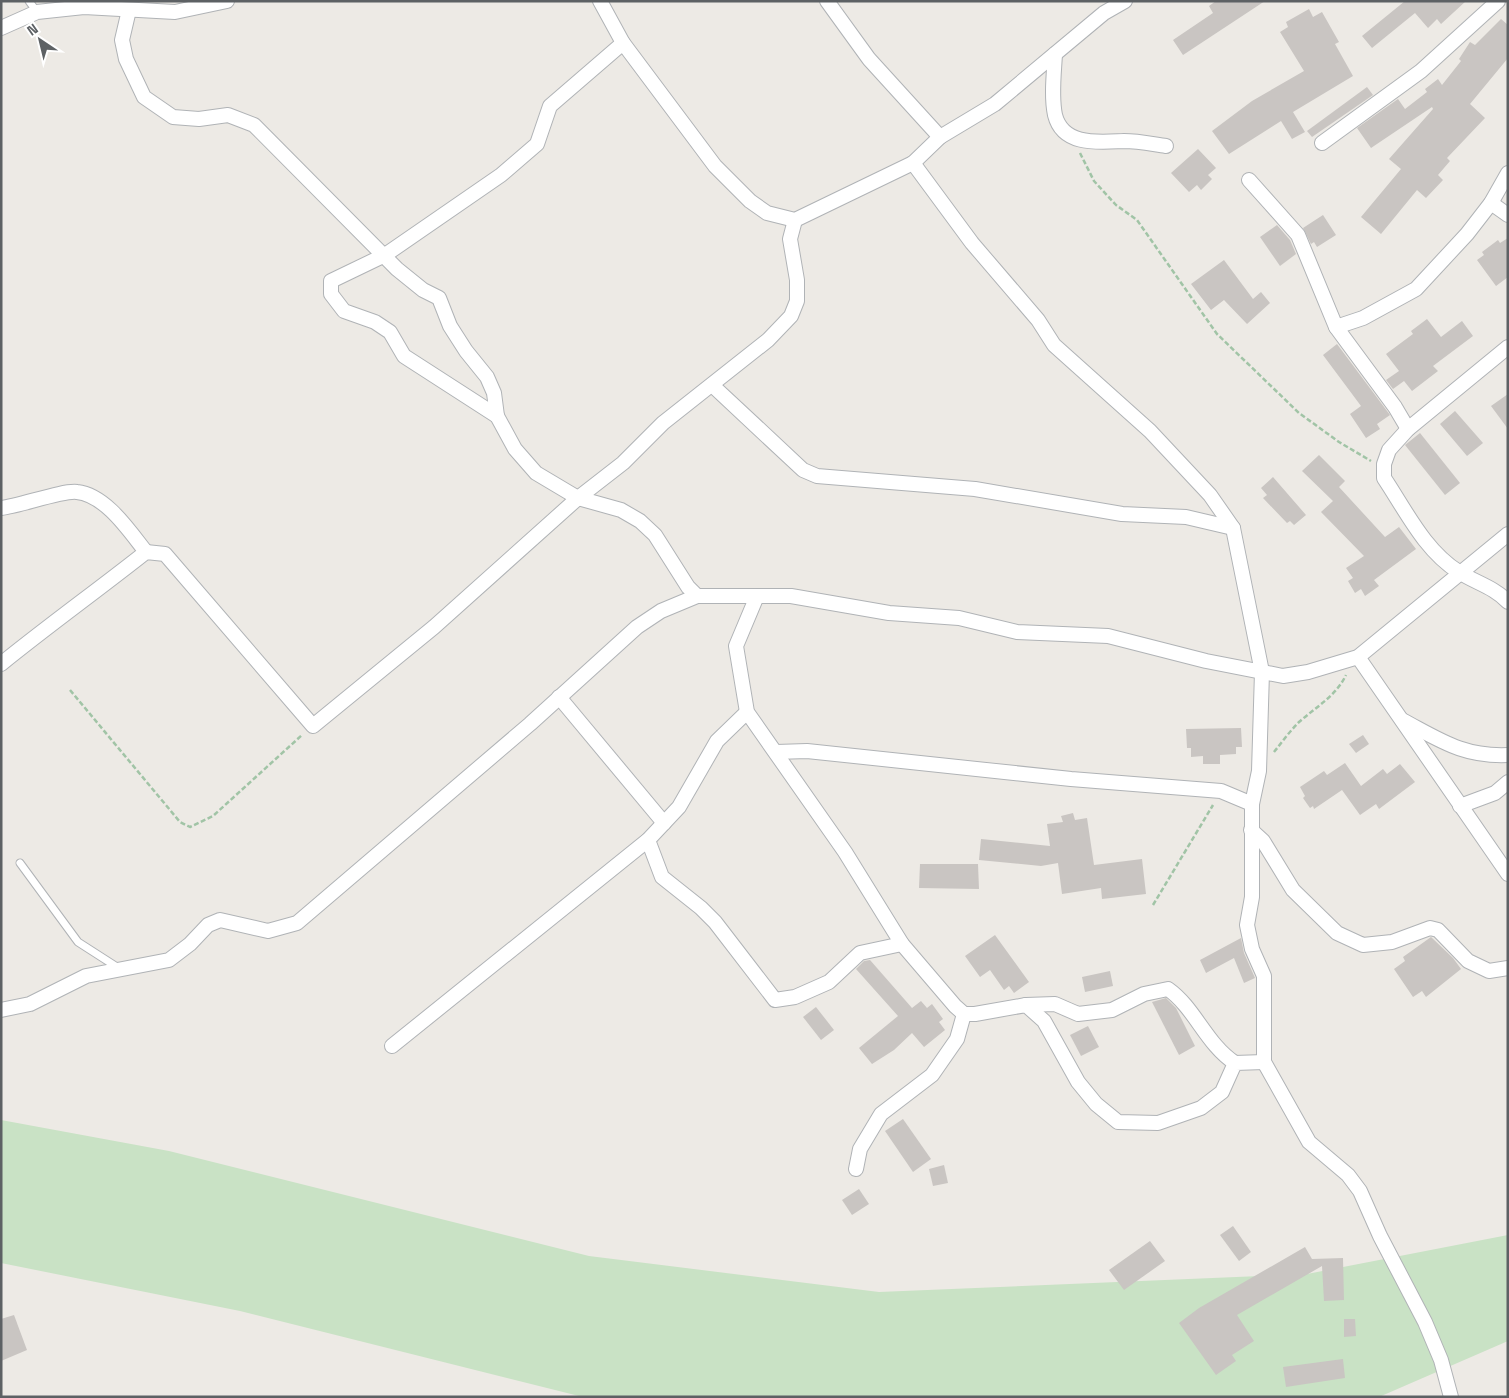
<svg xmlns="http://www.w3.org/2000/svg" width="1509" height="1398" viewBox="0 0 1509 1398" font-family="'Space Grotesk',sans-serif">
<rect width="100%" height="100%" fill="#edeae5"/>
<polygon fill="#c9e2c5" points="1,1120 169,1151 589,1256 879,1292 1307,1274 1508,1235 1508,1341 1379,1397 583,1397 240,1311 1,1263"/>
<g fill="#c9c5c2">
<polygon points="1216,1 1265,1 1183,55 1173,40 1213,13 1209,6"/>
<polygon points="1405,1 1466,1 1441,24 1437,19 1428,28 1415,13 1372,48 1362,36"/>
<polygon points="1309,9 1313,17 1322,12 1339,42 1335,44 1353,76 1293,112 1305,132 1292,139 1281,121 1229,154 1212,131 1252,101 1304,71 1280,32 1288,27 1286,22"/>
<polygon points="1501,19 1508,25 1508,58 1470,104 1485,118 1447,158 1450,161 1438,175 1443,180 1426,198 1417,190 1381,234 1361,217 1401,169 1389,159 1433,109 1432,107 1371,148 1357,128 1398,99 1405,109 1427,92 1425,89 1438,79 1442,85 1461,61 1459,59 1470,42 1475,45"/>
<polygon points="1367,87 1373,95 1312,137 1307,131"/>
<polygon points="1198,149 1216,168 1208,175 1212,179 1201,190 1197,185 1189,192 1171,173"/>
<polygon points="1323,215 1336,235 1317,247 1314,242 1311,244 1303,228"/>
<polygon points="1277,225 1290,240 1296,254 1280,266 1260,237"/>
<polygon points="1508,238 1508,277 1496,286 1477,260 1484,255 1482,252 1498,240 1500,243"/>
<polygon points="1224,260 1253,299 1261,292 1270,303 1247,324 1224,300 1211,310 1191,284"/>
<polygon points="1427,319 1441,337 1462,321 1473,336 1433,366 1438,371 1412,391 1404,381 1393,389 1386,380 1399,371 1386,354 1413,334 1411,331"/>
<polygon points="1337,344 1390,415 1377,424 1380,429 1366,438 1350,414 1361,406 1323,355"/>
<polygon points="1508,394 1508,429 1491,406"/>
<polygon points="1455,411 1483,443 1467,456 1440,424"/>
<polygon points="1420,433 1460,483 1445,495 1405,445"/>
<polygon points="1319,455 1345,481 1339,487 1385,537 1399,527 1416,549 1374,580 1379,586 1365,596 1361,589 1355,593 1348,581 1353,578 1346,568 1364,556 1321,512 1333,501 1302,471"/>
<polygon points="1273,477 1306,515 1294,525 1290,521 1287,523 1263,498 1267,495 1261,488"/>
<polygon points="1241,728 1242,747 1236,747 1236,754 1220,755 1220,764 1203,764 1203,756 1191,757 1191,748 1187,748 1186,729"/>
<polygon points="1363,735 1369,744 1356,753 1349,744"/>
<polygon points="1345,763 1361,786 1383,769 1387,774 1400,764 1415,782 1379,809 1376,804 1360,815 1342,790 1314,809 1313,806 1310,808 1303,798 1305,796 1300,787 1324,771 1327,775"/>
<polygon points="1073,813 1075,820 1087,818 1094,865 1142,859 1146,894 1102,899 1101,888 1062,894 1058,863 1041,866 979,860 981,839 1050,846 1047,824 1063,822 1061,816"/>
<polygon points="920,864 978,864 979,889 919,888"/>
<polygon points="995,935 1029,982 1014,993 1009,986 1004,990 990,970 980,977 965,956"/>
<polygon points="1431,937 1453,958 1461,969 1426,997 1422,991 1413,997 1394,969 1405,961 1403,957"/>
<polygon points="1241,938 1244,953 1255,978 1244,983 1234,958 1206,973 1200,960"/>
<polygon points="870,960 912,1008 921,1001 927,1008 932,1004 943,1019 939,1022 945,1030 924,1047 912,1033 894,1050 872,1064 859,1048 898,1016 856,969 864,961"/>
<polygon points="1110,971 1113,986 1085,992 1082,977"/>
<polygon points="1166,998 1176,1008 1195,1046 1179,1055 1152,1002"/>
<polygon points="816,1007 834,1030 821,1040 803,1017"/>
<polygon points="1088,1026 1099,1047 1081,1056 1070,1035"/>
<polygon points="903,1119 931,1159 913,1172 885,1131"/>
<polygon points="944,1165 948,1183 933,1186 929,1169"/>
<polygon points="859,1189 869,1204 852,1215 842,1200"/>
<polygon points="1233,1226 1251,1252 1239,1261 1220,1235"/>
<polygon points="1150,1241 1165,1261 1124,1290 1109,1270"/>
<polygon points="1305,1247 1312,1259 1343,1258 1344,1300 1324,1301 1322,1266 1237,1315 1254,1341 1232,1355 1236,1361 1216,1375 1179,1323 1199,1308"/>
<polygon points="14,1315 27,1350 1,1361 1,1319"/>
<polygon points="1344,1319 1355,1319 1356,1336 1344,1337"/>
<polygon points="1343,1359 1345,1378 1286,1387 1283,1367"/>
</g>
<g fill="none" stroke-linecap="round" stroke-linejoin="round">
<defs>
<g id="service">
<polyline points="29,1 37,12"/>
<polyline points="20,863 78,942 120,969"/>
</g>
<g id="minor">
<polyline points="600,1 623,43 715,166 750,201 767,213 795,220 913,163 940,137 995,104 1104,13 1125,1"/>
<polyline points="827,1 869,59 940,137"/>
<polyline points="129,10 122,40 126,59 144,97 173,117 199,119 228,115 254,125 397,269 423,290 439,298 450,326 466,351 487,377 494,393 497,416"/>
<polyline points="1,28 37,12 84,7 175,12 227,1"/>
<polyline points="623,43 550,106 537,144 501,175 385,255 331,281 331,294 344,311 375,322 390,332 404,356 497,416 515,449 536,473 578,498 621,510 640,521 655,535 688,587 697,596 791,596 889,613 959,618 1017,632 1108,636 1206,661 1283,676 1308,672 1358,657 1508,534"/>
<path d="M1055,54C1054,73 1051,96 1055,115C1063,147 1100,142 1124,141C1138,141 1152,144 1166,146"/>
<polyline points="1322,143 1421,71 1498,1"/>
<polyline points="913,163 972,243 1038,320 1054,345 1150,431 1210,495 1233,528 1262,672 1259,771 1252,804 1252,897 1247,925 1252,949 1264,976 1264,1062 1309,1142 1348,1175 1360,1191 1380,1236 1425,1322 1441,1360 1451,1397"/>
<polyline points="1249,180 1298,235 1336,327"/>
<polyline points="1491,203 1508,215"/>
<path d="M1508,347L1408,429L1389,450L1384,464V478C1406,511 1425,551 1459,572C1476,583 1494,587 1508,602"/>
<polyline points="712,385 803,470 817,476 975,489 1122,514 1186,517 1233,528"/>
<polyline points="1408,429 1395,407 1336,327 1363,318 1416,289 1467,234 1491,203 1508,173"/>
<path d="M1,508C20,506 63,490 77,492C106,495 130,532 146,552"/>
<polyline points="757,596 736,646 747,712 845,852 902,944 955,1006 964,1014 975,1014 1026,1005 1044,1021 1078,1082 1096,1104 1118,1122 1158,1123 1201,1108 1222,1092 1235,1063 1264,1062"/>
<polyline points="1358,657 1508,874"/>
<path d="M1,664C49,625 98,590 146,552L165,554L313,726L434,627L578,498L623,463L663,423L768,340L791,316L797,301V280L790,239L795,220"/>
<polyline points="559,697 664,823"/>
<path d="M1402,720C1440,740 1463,757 1508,755"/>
<polyline points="776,752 807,751 1071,779 1221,791 1252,804"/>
<polyline points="1460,806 1495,793 1508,782"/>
<polyline points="1251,830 1263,841 1293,890 1337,933 1363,945 1392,942 1430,928 1438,930 1468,961 1489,971 1508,968"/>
<polyline points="648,840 662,877 701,908 715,922 775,1000 795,997 829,982 860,953 902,944"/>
<path d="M1026,1005L1055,1004L1078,1014L1112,1010L1144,994L1168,989C1195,1008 1206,1044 1235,1063"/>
<polyline points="1,1010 30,1004 86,976 169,960 190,944 208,925 220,920 268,931 297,923 530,724 637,627 661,611 697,596"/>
<polyline points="392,1046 648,840 679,807 717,741 747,712"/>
<polyline points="856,1169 860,1149 881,1114 932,1075 957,1039 964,1014"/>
</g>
</defs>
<use href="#service" stroke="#b0b3b6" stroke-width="9"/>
<use href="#minor" stroke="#b0b3b6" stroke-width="16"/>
<g stroke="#a1c4a6" stroke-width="2.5" stroke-dasharray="5 2.5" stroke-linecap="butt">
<polyline points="1080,153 1094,181 1116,205 1137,220 1217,334 1299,413 1339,442 1371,461"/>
<polyline points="70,690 180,822 190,827 213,816 302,735"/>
<path d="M1274,752C1282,742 1290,731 1299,722C1316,707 1336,696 1346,675"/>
<polyline points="1153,905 1213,805"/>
</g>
<use href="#service" stroke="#fff" stroke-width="7"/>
<use href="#minor" stroke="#fff" stroke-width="14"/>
</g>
<rect width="1509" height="1398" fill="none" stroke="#5d6164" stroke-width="5"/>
<g transform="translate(40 40) rotate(325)" stroke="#ffffff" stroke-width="4" paint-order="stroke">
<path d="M0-4L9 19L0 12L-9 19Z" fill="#5d6164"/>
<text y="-8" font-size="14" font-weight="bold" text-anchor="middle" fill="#5d6164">N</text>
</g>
</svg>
